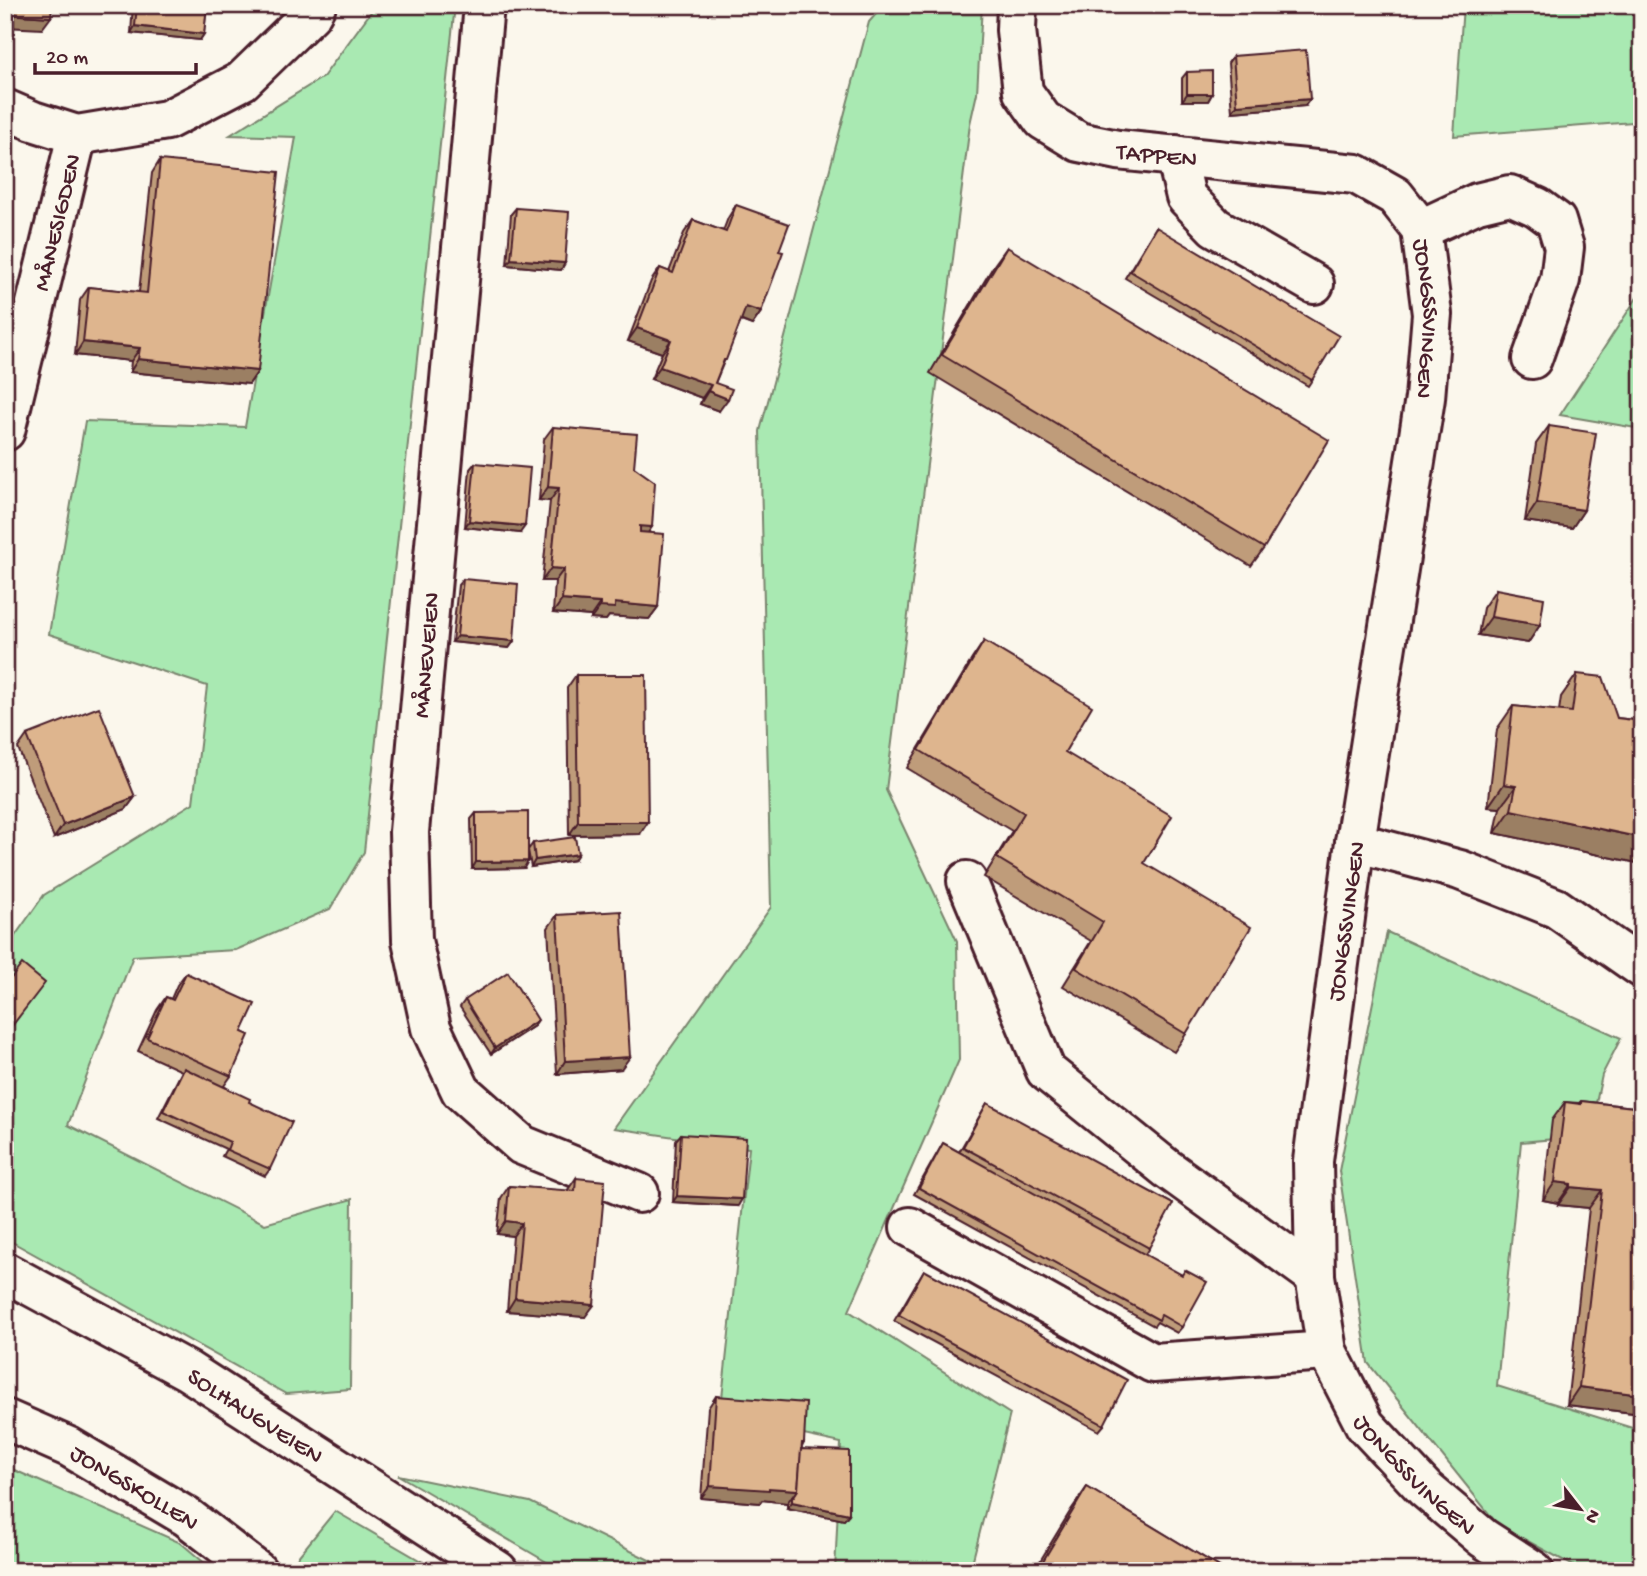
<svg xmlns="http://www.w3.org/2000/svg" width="1647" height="1576" viewBox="0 0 1647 1576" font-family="'Gochi Hand',sans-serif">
<rect width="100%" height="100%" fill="#fbf7ec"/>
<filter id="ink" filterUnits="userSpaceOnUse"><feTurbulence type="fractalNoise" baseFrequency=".0143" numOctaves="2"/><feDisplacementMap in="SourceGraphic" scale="14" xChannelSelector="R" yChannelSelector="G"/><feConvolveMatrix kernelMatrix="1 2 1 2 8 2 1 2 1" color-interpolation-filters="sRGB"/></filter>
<g filter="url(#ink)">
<g fill="#a9e9b2" stroke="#7a846e" stroke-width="2">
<polygon points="376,5 455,5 364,852 330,909 236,950 133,956 68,1125 265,1224 352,1199 350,1389 286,1394 5,1238 5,950 44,895 193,803 207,686 49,634 85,421 245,427 296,137 230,135 323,77"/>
<polygon points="884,5 982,5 977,93 970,124 886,790 957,941 959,1060 849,1311 1010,1414 970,1571 835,1571 841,1443 720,1417 749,1148 614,1128 771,907 760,431 869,22"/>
<polygon points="1463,5 1642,5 1642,125 1633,122 1454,136"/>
<polygon points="1642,290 1642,429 1560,415"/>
<polygon points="1387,932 1621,1038 1602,1075 1589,1136 1521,1142 1497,1386 1642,1431 1642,1571 1583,1571 1498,1525 1368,1363 1339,1171"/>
<polygon points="5,1466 181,1543 214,1571 5,1571"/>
<polygon points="398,1475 530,1502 672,1571 562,1571"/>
<polygon points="335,1511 438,1571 310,1571 297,1558"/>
</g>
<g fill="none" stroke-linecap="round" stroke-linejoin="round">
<defs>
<g id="minor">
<polyline points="484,5 409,832 412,940 431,1028 461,1091 522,1145 639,1193"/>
<path id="s1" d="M1017,5L1016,30L1023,92L1043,120L1079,142L1118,150L1356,174L1395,196L1421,229L1432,314L1425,398L1355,842L1313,1161L1315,1276L1327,1351L1365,1425L1425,1489L1483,1538L1534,1571"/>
<polyline points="5,109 33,121 77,135 167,120 242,81 311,14 316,5"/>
<polyline points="1176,155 1186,197 1215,227 1314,284"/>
<polyline points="1421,229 1477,203 1510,195 1537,207 1556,221 1564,247 1560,280 1532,359"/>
<path id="s2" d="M5,431L77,135"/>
<polyline points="1355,842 1460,870 1556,908 1642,968"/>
<polyline points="967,881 1046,1071 1166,1168 1315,1276"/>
<polyline points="910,1227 1153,1363 1327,1351"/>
<path id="s3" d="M5,1272L188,1371L498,1571"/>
<path id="s4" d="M5,1419L69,1447L187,1517L257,1571"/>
</g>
</defs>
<use href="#minor" stroke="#4a1f2b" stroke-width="44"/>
<use href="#minor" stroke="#fbf7ec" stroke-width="38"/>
</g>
<g fill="#bf9c7a" stroke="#4a1f2b" stroke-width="2">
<polygon points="133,5 207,5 204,34 200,40 131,33"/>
<polygon points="1233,56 1305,106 1232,112 1228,63"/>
<polygon points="1187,72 1212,94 1208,101 1182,101 1182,78"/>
<polygon points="160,160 258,371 249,384 130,372 131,361 75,355 80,300 89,287 139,292 152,173"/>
<polygon points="736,205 779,251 761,312 752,325 741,321 715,383 719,411 700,404 702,398 651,379 662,353 628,341 651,281 660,268 669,272 684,233 693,220 723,231 728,218"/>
<polygon points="516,208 565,263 561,270 507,265 511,214"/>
<polygon points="1156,227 1312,380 1308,386 1125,278"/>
<polygon points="1007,247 1264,548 1251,566 930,373 994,265"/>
<polygon points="1549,426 1584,510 1572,528 1525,521 1536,444"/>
<polygon points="553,427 634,467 648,533 658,607 649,619 609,616 606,620 591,619 591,616 553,613 555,581 542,581 550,501 539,500 544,439"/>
<polygon points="475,463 520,533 465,527 470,469"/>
<polygon points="463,579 514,641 509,648 452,642 458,585"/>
<polygon points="1496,589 1540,625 1528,643 1478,635 1483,608"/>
<polygon points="984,641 1144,863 1186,1034 1174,1052 1063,986 1091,941 984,877 1012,831 907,768 972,659"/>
<polygon points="1577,674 1617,718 1642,721 1642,864 1495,833 1500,808 1488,807 1497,729 1513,706 1559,711 1561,697"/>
<polygon points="576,675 640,834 569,835 567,688"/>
<polygon points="27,735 135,797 126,809 54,838 18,748"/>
<polygon points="476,813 524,868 472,869 471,819"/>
<polygon points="533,843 574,860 531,867 528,850"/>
<polygon points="557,915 621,1069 557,1074 548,928"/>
<polygon points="186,973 242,1032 231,1076 224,1086 249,1102 270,1169 265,1176 222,1156 226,1149 158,1118 182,1071 138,1051 157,1010 166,997 171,999 177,985"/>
<polygon points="465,1000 534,1026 491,1054 460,1007"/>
<polygon points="1581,1101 1642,1108 1642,1414 1567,1405 1589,1208 1558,1205 1558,1203 1543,1200 1552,1120 1565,1102 1579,1103"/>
<polygon points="987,1103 1149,1248 1145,1254 1182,1327 1177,1333 1157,1322 1154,1326 914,1194 943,1143 959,1152"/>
<polygon points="681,1134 738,1206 673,1202 676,1140"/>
<polygon points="576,1178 585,1317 507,1311 513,1236 497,1234 501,1198 509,1186 567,1191"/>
<polygon points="924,1270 1104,1425 1099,1431 894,1321"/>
<polygon points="716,1396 804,1443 801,1449 849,1514 844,1520 787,1508 787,1503 762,1500 760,1503 701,1498 708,1408"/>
<polygon points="1087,1487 1226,1571 1034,1571 1071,1510"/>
</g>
<g fill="#9b7f63" stroke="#4a1f2b" stroke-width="2">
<polygon points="5,14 51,17 42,29 5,27"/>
<polygon points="135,26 204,34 200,40 131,33"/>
<polygon points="1187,94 1212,94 1208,101 1182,101"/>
<polygon points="1310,99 1305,106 1232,112 1237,105"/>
<polygon points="511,259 565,263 561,270 507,265"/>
<polygon points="746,307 761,312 752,325 737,319"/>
<polygon points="637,328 671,340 662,353 628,341"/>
<polygon points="83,342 140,348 131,361 75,355"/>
<polygon points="138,359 258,371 249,384 130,372"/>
<polygon points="660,367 711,385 702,398 651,379"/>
<polygon points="708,391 728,399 719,411 700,404"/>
<polygon points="548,487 559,488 550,501 539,500"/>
<polygon points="1537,503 1584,510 1572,528 1525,521"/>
<polygon points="469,521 525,526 520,533 465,527"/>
<polygon points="640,526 652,527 643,540 631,539"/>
<polygon points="551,568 564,569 555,581 542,581"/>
<polygon points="562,600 600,603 591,616 553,613"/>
<polygon points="615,603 658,607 649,619 609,616 606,620 591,619 600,607"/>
<polygon points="1491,617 1540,625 1528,643 1478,635"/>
<polygon points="457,636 514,641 509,648 452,642"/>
<polygon points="1504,784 1516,786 1500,808 1488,807"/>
<polygon points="135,797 126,809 54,838 63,825"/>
<polygon points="1511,810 1642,838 1642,864 1495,833"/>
<polygon points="578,822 648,822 640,834 569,835"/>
<polygon points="578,854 574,860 531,867 535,860"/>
<polygon points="528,861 524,868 472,869 476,862"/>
<polygon points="538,1020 534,1026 491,1054 495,1048"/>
<polygon points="630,1057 621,1069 557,1074 565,1061"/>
<polygon points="1555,1182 1571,1184 1558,1203 1543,1200"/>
<polygon points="1571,1187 1602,1190 1589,1208 1558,1205"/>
<polygon points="677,1196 742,1199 738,1206 673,1202"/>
<polygon points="506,1221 522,1223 513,1236 497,1234"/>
<polygon points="515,1298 594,1305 585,1317 507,1311"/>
<polygon points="1579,1387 1642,1395 1642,1414 1567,1405"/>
<polygon points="710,1486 769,1488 798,1490 792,1499 792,1496 787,1503 762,1500 760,1503 701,1498"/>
<polygon points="792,1502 849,1514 844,1520 787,1508"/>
</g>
<g fill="#deb58e" stroke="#4a1f2b" stroke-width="2">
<polygon points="5,5 52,5 51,17 5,14"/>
<polygon points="137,5 207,5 204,34 135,26"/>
<polygon points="1306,50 1310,99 1237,105 1233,56"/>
<polygon points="1212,71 1212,94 1187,94 1187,72"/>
<polygon points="160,160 279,172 258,371 138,359 140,348 83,342 89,287 147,293"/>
<polygon points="736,205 789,224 779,251 783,252 761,312 746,307 726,360 724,360 715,383 732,389 728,399 708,391 711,385 660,367 671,340 637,328 660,268 673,273 693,220 726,232"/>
<polygon points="516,208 569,212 565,263 511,259"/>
<polygon points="1156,227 1339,336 1312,380 1130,271"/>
<polygon points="1007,247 1329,440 1264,548 942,355"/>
<polygon points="1549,426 1596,433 1584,510 1537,503"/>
<polygon points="553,427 637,434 634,467 655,482 652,527 640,526 640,532 664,534 658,607 615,603 615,608 600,607 600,603 562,600 564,569 551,568 559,488 548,487"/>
<polygon points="475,463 530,468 525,526 469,521"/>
<polygon points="463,579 518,584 514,641 457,636"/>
<polygon points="1496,589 1544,598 1540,625 1491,617"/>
<polygon points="984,641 1092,706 1065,752 1172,816 1144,863 1251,927 1186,1034 1076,968 1103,922 997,858 1024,813 919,750"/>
<polygon points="1577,674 1603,677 1617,718 1642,721 1642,838 1511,810 1516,786 1504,784 1513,706 1572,712"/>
<polygon points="576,675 646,675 648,822 578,822"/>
<polygon points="99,707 135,797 63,825 27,735"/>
<polygon points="528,812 528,861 476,862 476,813"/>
<polygon points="575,837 578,854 535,860 533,843"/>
<polygon points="621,911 630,1057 565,1061 557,915"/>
<polygon points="22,964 45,983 5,1035 5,984 6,985"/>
<polygon points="508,972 538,1020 495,1048 465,1000"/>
<polygon points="186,973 255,1004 242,1032 249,1035 231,1076 147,1038 166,997 173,1000"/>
<polygon points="184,1068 250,1099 249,1102 292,1122 270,1169 227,1150 230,1142 163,1111"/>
<polygon points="1581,1101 1642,1108 1642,1395 1579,1387 1602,1190 1571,1187 1571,1184 1555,1182 1565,1102 1581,1104"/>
<polygon points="987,1103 1173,1204 1149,1248 963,1147"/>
<polygon points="681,1134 746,1138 742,1199 677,1196"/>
<polygon points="943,1143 1182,1275 1185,1270 1207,1282 1182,1327 1161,1315 1159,1320 919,1188"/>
<polygon points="576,1178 605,1181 594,1305 515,1298 522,1223 506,1221 509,1186 575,1191"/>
<polygon points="924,1270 1127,1380 1104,1425 899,1315"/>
<polygon points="716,1396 806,1403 804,1443 802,1443 798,1490 769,1488 769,1490 710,1486"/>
<polygon points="801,1449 849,1451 849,1514 792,1502 792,1496 794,1496 798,1490"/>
<polygon points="1087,1487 1226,1571 1037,1571"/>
</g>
</g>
<g text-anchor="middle" stroke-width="5" stroke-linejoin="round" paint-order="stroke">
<g font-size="24" fill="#4a1f2b" stroke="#fbf7ec">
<text dy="8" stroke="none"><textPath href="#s1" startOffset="243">TAPPEN</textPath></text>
<text dy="8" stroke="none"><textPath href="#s2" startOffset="215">MÅNESIGDEN</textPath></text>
<text dy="8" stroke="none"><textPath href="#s1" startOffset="620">JONGSSVINGEN</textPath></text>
<text transform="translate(425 655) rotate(-85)" y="8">MÅNEVEIEN</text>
<text transform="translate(1345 921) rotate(-82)" y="8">JONGSSVINGEN</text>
<text dy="8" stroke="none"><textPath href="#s3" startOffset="289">SOLHAUGVEIEN</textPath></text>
<text dy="8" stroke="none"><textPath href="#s1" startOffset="1816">JONGSSVINGEN</textPath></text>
<text dy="8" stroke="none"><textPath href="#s4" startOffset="147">JONGSKOLLEN</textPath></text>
</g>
</g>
<rect width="1647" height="1576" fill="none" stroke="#fbf7ec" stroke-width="28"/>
<rect x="14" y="14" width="1619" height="1548" fill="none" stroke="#4a1f2b" stroke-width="2.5" filter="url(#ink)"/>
<g transform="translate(1580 1509) rotate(121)" stroke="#fbf7ec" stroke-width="5" paint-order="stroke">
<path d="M0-5L12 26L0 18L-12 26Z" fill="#4a1f2b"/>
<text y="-10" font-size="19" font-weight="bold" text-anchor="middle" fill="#4a1f2b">N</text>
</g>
<path d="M35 63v10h161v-10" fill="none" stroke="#4a1f2b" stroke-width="3.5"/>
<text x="46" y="63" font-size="21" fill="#4a1f2b" stroke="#fbf7ec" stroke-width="5" paint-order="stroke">20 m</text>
</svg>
